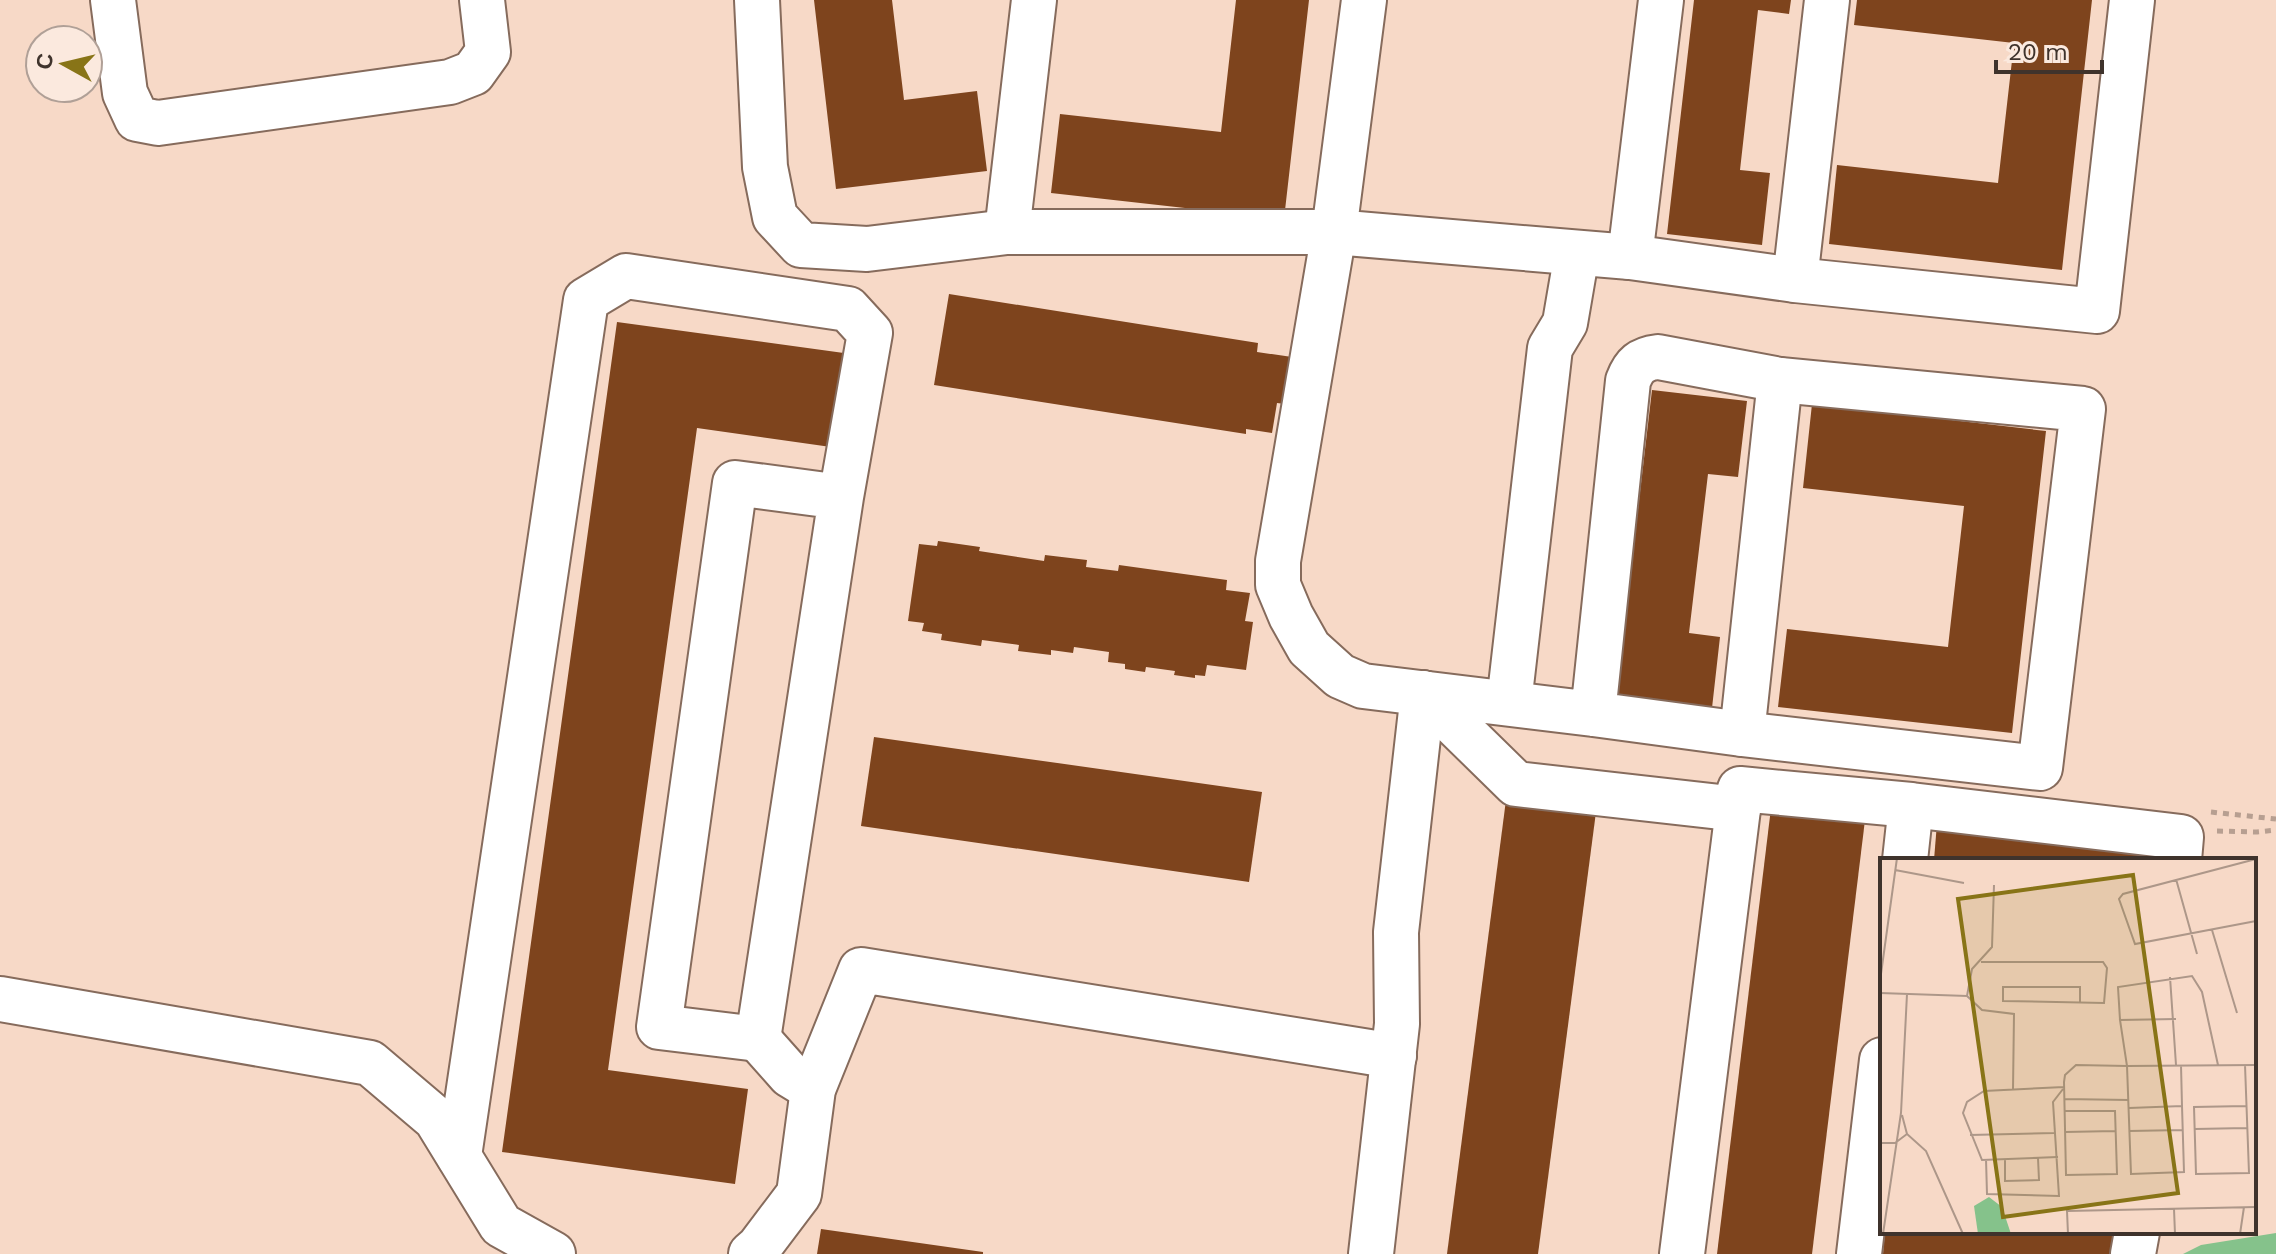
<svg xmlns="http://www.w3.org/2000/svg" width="2276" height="1254" viewBox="0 0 2276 1254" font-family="'Work Sans',sans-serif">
<rect width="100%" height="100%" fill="#f7d9c7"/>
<polygon fill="#85c28b" points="2276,1233 2276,1254 2183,1254 2201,1245"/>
<g fill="#7e441d">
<polygon points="814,0 892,0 904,100 977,91 987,171 836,189"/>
<polygon points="1236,0 1309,0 1284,219 1051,193 1060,114 1221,132"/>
<polygon points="1694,0 1791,0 1789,14 1758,10 1740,170 1770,173 1762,245 1667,234"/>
<polygon points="1857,0 2092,0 2062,270 1829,244 1837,165 1998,183 2014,43 1854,25"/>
<polygon points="949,294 1258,343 1257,352 1292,357 1285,404 1277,403 1272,433 1246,429 1246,434 934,385"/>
<polygon points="617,322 851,354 838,448 697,428 608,1070 748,1089 735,1184 502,1152"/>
<polygon points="1652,390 1747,401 1738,477 1708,474 1689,633 1720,637 1712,708 1616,697"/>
<polygon points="1812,404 2046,431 2012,733 1778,707 1787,629 1948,647 1964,506 1803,488"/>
<polygon points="938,541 980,547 979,551 1044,561 1045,555 1087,560 1086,567 1118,571 1119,565 1227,580 1226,590 1250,593 1245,621 1253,622 1246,670 1207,665 1205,676 1195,675 1195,678 1174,675 1175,671 1146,667 1145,672 1125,669 1125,664 1108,662 1109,652 1074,647 1073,653 1051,650 1051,655 1018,651 1019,645 982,640 981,646 941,640 942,634 922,631 924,623 908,621 919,544 937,546"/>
<polygon points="874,737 1262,792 1249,882 861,826"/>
<polygon points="1506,800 1596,812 1538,1254 1447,1254"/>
<polygon points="1771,808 1865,820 1812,1254 1717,1254"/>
<polygon points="1937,823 2155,846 2154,860 1934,860"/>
<polygon points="821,1229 983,1252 983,1254 817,1254"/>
<polygon points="1885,1232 2114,1232 2112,1254 1883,1254"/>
</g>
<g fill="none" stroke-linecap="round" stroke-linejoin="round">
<defs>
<g id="minor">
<polyline points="113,0 125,93 137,119 158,123 450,82 473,73 488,52 482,0"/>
<polyline points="757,0 765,167 775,217 801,245 867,249 1007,232"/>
<path d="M1034,0L1007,232H1334L1278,561V585L1291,616L1309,648L1340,676L1363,686L1593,714L1742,734L2040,768L2083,409L1780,380L1658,357C1641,359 1634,365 1628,381L1593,714"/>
<polyline points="1364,0 1334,232 1630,257 1795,280 2097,311 2132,0"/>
<polyline points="1630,257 1661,0"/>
<polyline points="1795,280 1827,0"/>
<polyline points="1423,693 1516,784 1738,809 1740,789 1911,805 2181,837 2179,860"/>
<polyline points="1509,703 1550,348 1565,323 1577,253"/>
<polyline points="1742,734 1780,380"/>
<polyline points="1905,860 1911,805"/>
<polyline points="0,999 370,1063 436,1119 501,1225 553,1254"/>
<polyline points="758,1039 790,1075 813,1089"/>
<polyline points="459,1156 586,300 626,276 848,309 870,333 841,497 758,1039 659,1027 735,483 841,497"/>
<polyline points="751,1254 759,1247 799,1194 813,1089 861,970 1394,1056"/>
<polyline points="1371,1254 1397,1024 1396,932 1423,693"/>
<polyline points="1682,1254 1738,809"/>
<polyline points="1859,1254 1882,1060"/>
<polyline points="2133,1254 2137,1232"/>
</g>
</defs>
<use href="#minor" stroke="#866b5c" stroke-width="48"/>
<g stroke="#b79f91" stroke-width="5" stroke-dasharray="6 6" stroke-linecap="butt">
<polyline points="2211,812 2276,819"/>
<polyline points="2217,831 2257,832 2276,830"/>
</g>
<use href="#minor" stroke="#fff" stroke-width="44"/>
</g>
<g transform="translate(1880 858)">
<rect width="376" height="376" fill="#f7d9c7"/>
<path d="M109,339L122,349L131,376H98L94,348Z" fill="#85c28b"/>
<path fill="none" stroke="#ad9789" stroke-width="2" d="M376,1L243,36L239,41L255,86L376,63M15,12L84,25M296,21L317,96M332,72L357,155M101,104H223L227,110L224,145L123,143V129H200V144M290,119L296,207M0,123L17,0M0,135L87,138L92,111L112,89L114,27M87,138L102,152L134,156L133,232M240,162L238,129L312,118L322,134L338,207M301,207L302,248M365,207L369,315L316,316L314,249L366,248M184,241L249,242M249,250L302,248L304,314L251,316L247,208L376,207M185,253H235L237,316L186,317L184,224L185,217L196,207L247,208L240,162L296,161M22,257L27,276L46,293L83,376M315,271L367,270M249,273L303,272M185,274L235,273M90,277L174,275M0,285H15L27,276M178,299L102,302L83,255L87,244L104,233L184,229M106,301L107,336L179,338L173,244L183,231M125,301V323L159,322L158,300M294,351L295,376M3,376L21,255L27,136M188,376L187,353L376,349M360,376L364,349"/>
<path fill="#887417" fill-opacity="0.15" stroke="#887417" stroke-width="4" d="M253,17L298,335L123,359L78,41Z"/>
<rect width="376" height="376" fill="none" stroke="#3f332c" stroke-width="4"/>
</g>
<g transform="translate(64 64) rotate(278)"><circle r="38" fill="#fbe9de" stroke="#b0a097" stroke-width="2"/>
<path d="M0-6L14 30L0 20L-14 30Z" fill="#887417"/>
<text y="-12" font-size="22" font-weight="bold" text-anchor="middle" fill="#3f332c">С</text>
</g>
<path d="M1996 60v12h106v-12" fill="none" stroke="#3f332c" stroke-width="4"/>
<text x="2008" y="60" font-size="24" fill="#3f332c" stroke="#fbe9de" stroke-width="6" paint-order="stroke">20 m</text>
</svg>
